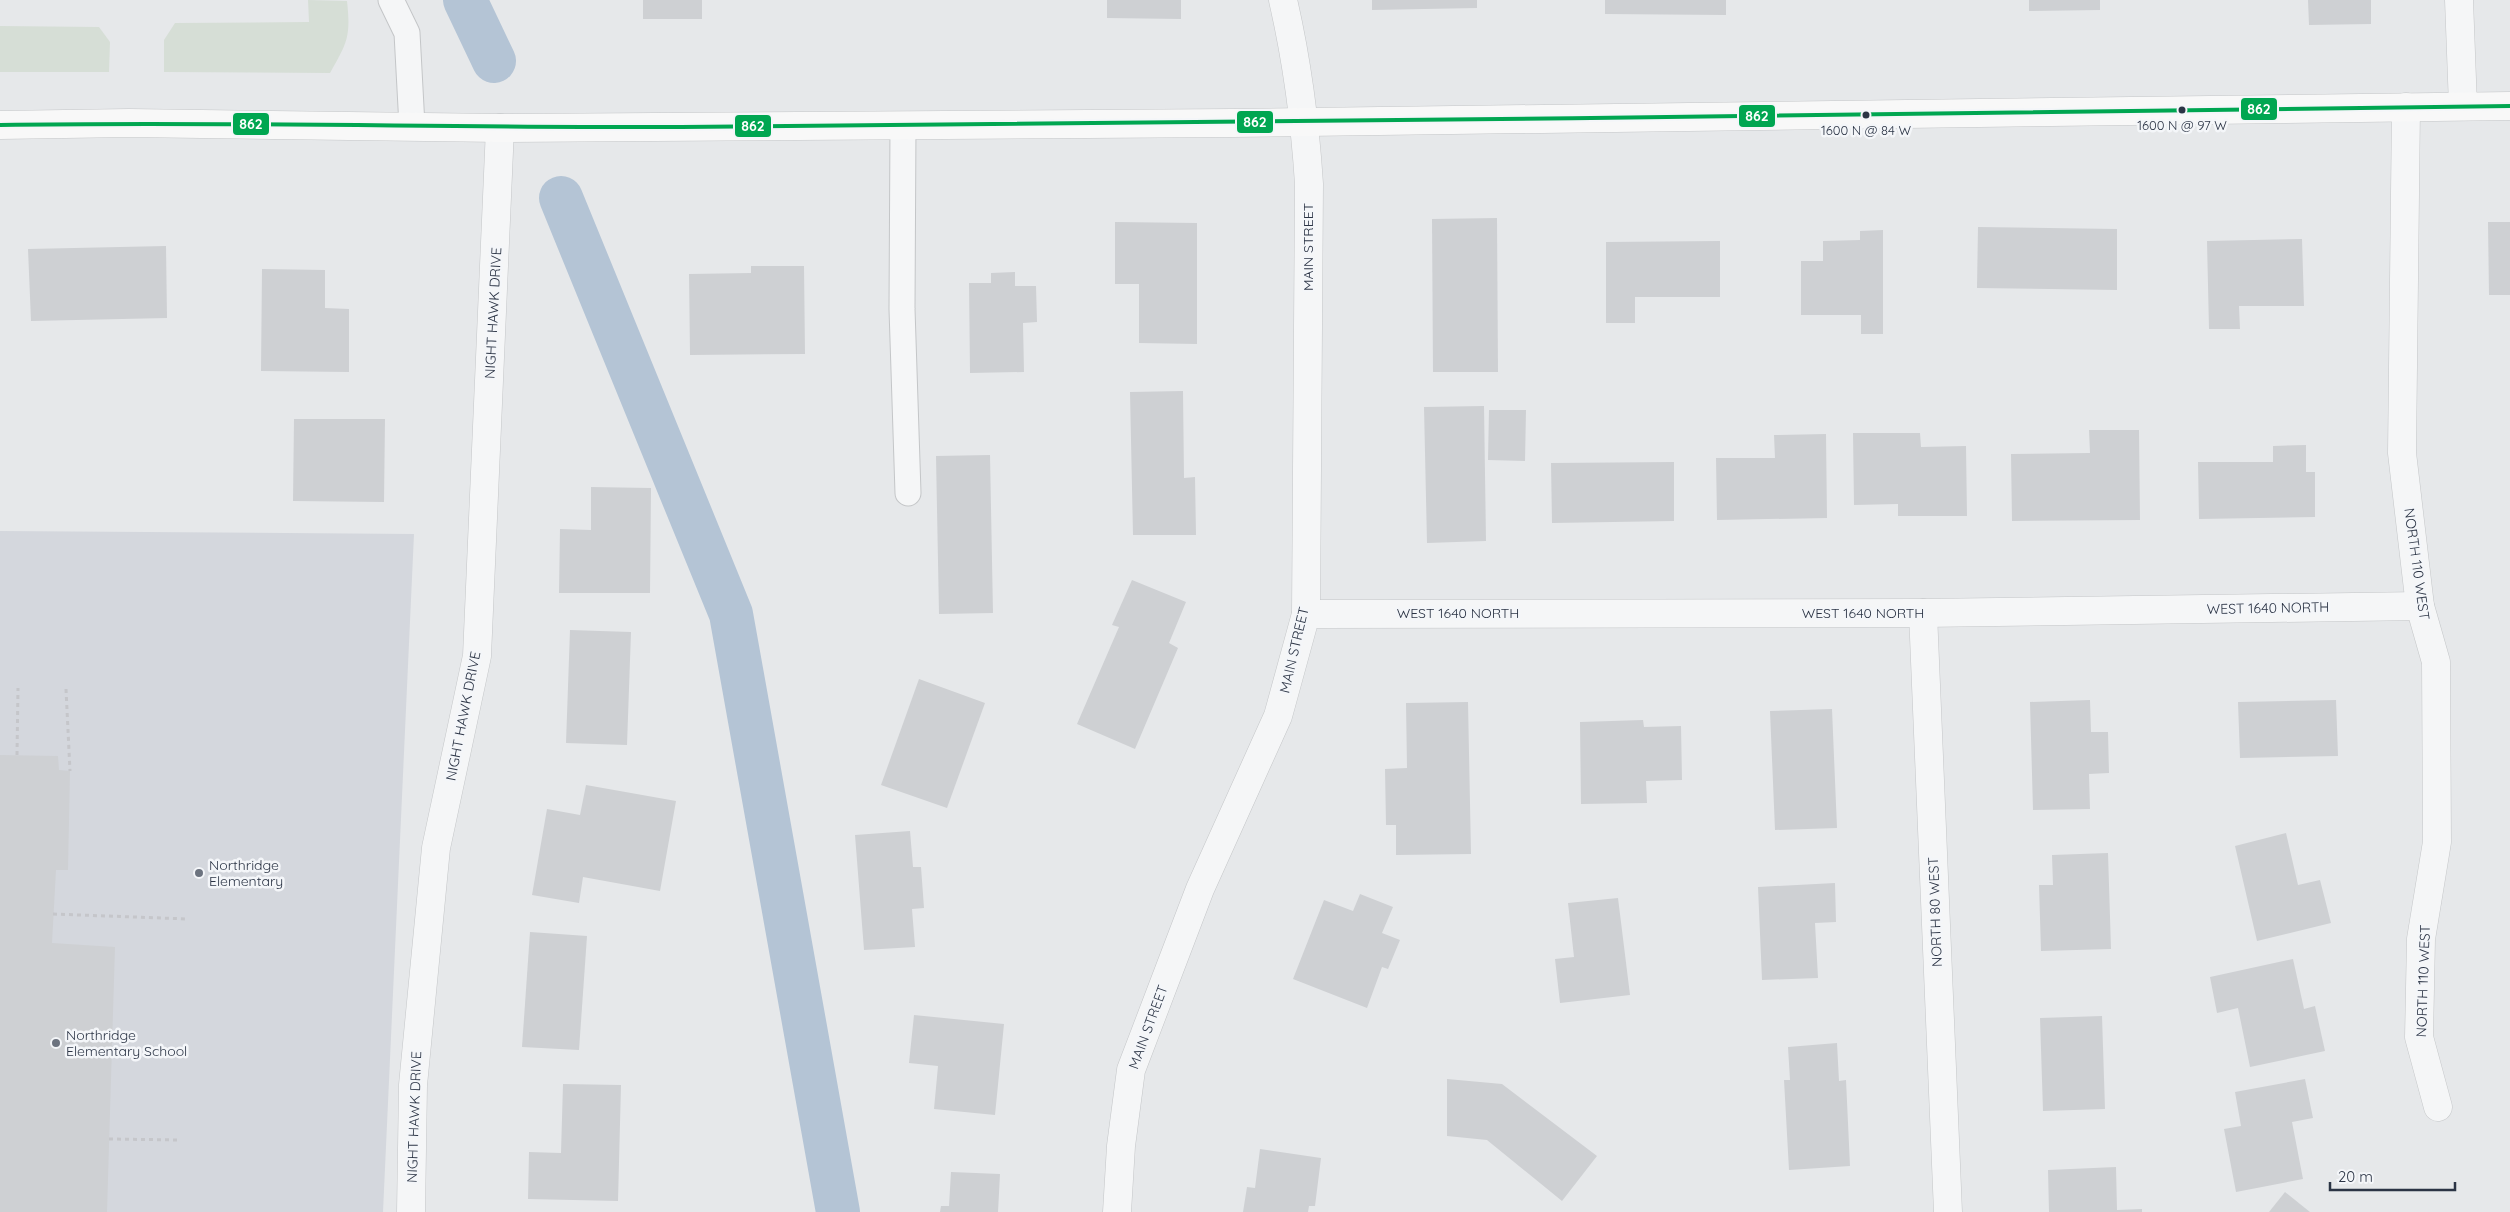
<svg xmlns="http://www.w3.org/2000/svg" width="2510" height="1212" viewBox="0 0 2510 1212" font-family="Quicksand,sans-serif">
<rect width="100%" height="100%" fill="#e6e8ea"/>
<polygon fill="#d4d7dd" points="0,531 414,534 383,1212 0,1212"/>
<g fill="#d6ded6">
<path d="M308,0L347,1C351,37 347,43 330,73L164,72V40L175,23L309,22Z"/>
<polygon points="0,26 99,27 110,42 109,72 0,72"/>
</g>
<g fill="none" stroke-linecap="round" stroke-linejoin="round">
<g stroke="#b4c4d5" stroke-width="44">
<polyline points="465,0 494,61"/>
<polyline points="561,198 731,614 838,1212"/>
</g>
</g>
<g fill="#ced0d3">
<rect x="643" y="0" width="59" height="19"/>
<polygon points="1107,0 1181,0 1181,19 1107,18"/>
<polygon points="1372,0 1477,0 1477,8 1372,10"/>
<polygon points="1605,0 1726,0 1726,15 1605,14"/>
<polygon points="2029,0 2100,0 2100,10 2029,11"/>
<polygon points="2308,0 2371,0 2371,24 2309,25"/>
<polygon points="1497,218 1498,372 1433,372 1432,219"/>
<polygon points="1115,222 1197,223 1197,344 1139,343 1139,284 1115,284"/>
<polygon points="2488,222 2510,222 2510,295 2489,295"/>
<polygon points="1978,227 2117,229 2117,290 1977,288"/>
<polygon points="1883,230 1883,334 1861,334 1861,315 1801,315 1801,261 1823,261 1823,241 1860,240 1860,231"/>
<polygon points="2302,239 2304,306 2239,306 2240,329 2209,329 2207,241"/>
<polygon points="1720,241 1720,297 1635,297 1635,323 1606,323 1606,242"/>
<polygon points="166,246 167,318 31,321 28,249"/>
<polygon points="751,266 804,266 805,354 690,355 689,274 751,273"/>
<polygon points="262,269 325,270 325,308 349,309 349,372 261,371"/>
<polygon points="1015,272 1015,286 1036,286 1037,322 1023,323 1024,372 970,373 969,283 991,283 991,273"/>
<polygon points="1183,391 1184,478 1195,477 1196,535 1133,535 1130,392"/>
<polygon points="1484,406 1486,541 1427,543 1424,407"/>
<polygon points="1489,410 1526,410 1525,461 1488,460"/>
<polygon points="294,419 385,419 384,502 293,501"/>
<polygon points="2089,430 2139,430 2140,520 2012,521 2011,454 2090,453"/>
<polygon points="1853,433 1920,433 1921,447 1966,446 1967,516 1898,516 1898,504 1854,505"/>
<polygon points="1826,434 1827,518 1717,520 1716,458 1775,458 1774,435"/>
<polygon points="2306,445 2306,472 2315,472 2315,517 2199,519 2198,462 2273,462 2273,446"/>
<polygon points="990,455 993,613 939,614 936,456"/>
<polygon points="1674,462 1674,521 1552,523 1551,463"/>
<polygon points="591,487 651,488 650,593 559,593 560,529 591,530"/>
<polygon points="1132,580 1186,602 1169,643 1178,648 1135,749 1077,724 1119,627 1112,625"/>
<polygon points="570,630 631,632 627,745 566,743"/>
<polygon points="919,679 985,703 947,808 881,785"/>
<polygon points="2090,700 2091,732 2108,732 2109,773 2089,774 2090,809 2033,810 2030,702"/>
<polygon points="2336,700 2338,756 2240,758 2238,702"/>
<polygon points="1468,702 1471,854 1396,855 1396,825 1386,825 1385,769 1407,768 1406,703"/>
<polygon points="1832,709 1837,828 1775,830 1770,711"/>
<polygon points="1643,720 1644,727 1681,726 1682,780 1646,781 1647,803 1581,804 1580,722"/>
<polygon points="0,755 58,756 59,770 70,771 68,870 56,870 52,943 115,947 107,1212 0,1212"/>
<polygon points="586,785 676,801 660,891 583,877 579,903 532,895 547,809 580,815"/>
<polygon points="910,831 913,867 921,867 924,908 912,909 915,947 864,950 855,835"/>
<polygon points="2286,833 2298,885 2320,880 2331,923 2257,941 2235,846"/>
<polygon points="2108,853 2111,949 2041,951 2039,885 2053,885 2052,855"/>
<polygon points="1835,883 1836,922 1815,923 1818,978 1762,980 1758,887"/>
<polygon points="1360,894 1393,907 1382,933 1400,940 1388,969 1382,967 1367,1008 1293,979 1324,900 1353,911"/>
<polygon points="1618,898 1630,995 1560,1003 1555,959 1574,957 1568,903"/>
<polygon points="530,932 587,936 579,1050 522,1047"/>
<polygon points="2293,959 2304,1009 2315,1006 2325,1051 2250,1067 2238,1008 2217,1013 2210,977"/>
<polygon points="914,1015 1004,1024 995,1115 934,1109 938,1066 909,1063"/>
<polygon points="2102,1016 2105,1109 2043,1111 2040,1018"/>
<polygon points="1837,1043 1839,1081 1846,1080 1850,1166 1789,1170 1784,1080 1790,1080 1788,1047"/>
<polygon points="1447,1079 1502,1084 1597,1156 1562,1201 1487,1140 1447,1136"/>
<polygon points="2305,1079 2313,1118 2292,1122 2303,1179 2236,1192 2224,1129 2241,1126 2235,1092"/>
<polygon points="563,1084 621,1085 618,1201 528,1199 529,1152 561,1153"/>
<polygon points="1260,1149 1321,1158 1315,1206 1309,1206 1308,1212 1243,1212 1247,1187 1255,1188"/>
<polygon points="2116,1167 2117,1210 2142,1209 2142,1212 2049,1212 2048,1170"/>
<polygon points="951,1172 1000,1174 998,1212 940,1212 941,1206 949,1206"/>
<polygon points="2285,1192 2310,1212 2269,1212"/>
</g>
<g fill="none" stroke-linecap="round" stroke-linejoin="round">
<defs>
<g id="service">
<polyline points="391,0 407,33 412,126"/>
<polyline points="903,125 902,309 908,493"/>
</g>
<g id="minor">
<polyline points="2459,0 2463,106"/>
<polyline points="2406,107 2402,453 2420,606 2436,662 2437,842 2421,939 2419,1037 2438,1107"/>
<polyline points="1923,613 1948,1212"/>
<polyline points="1306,614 1923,613 2420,606"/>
<polyline points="411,1212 413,1085 436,848 477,656 500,128"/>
</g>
<path id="tertiary" d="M1117,1212L1121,1146L1131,1070L1200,889L1278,716L1306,614L1309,184C1305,121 1297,61 1283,0"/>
<polyline id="secondary" points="0,125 129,123 500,128 1233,123 2510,106"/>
</defs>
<use href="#service" stroke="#c4c6c8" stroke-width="27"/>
<use href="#minor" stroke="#c4c6c8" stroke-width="29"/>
<use href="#tertiary" stroke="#c4c6c8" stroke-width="29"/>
<use href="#secondary" stroke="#c4c6c8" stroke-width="29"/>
<g stroke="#c5c6ca" stroke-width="3" stroke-dasharray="4 4" stroke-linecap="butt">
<polyline points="66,689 70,771"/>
<polyline points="17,755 18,688"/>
<polyline points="53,914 188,919"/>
<polyline points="109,1139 180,1140"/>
</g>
<use href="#service" stroke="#f5f6f7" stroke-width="25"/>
<use href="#minor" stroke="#f5f6f7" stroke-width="28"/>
<use href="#tertiary" stroke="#f5f6f7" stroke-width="28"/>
<use href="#secondary" stroke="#f8f8f8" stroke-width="28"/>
<defs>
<path id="bus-1" d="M0,125C227,121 454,128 681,127C1291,123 1900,114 2510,106"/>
</defs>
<use href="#bus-1" stroke="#f4f6f9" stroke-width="8"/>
<use href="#bus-1" stroke="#00a651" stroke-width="4"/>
</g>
<g fill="#2b3445" stroke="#f4f6f9" stroke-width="2">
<circle cx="2182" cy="110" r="4.5"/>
<circle cx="1866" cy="115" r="4.5"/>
</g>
<g fill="#6c737f" stroke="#f4f6f9" stroke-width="2">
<circle cx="199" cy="873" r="5"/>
<circle cx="56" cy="1043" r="5"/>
</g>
<g text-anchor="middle" stroke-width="5" stroke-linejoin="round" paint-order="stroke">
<g font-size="13" fill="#2b3445" stroke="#f4f6f9">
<text x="2182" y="130">1600 N @ 97 W</text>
<text x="1866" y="135">1600 N @ 84 W</text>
</g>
<g font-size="14" fill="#2b3445" stroke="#f4f6f9">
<text transform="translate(1308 247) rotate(-90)" y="5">MAIN STREET</text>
<text transform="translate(493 313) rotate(-87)" y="5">NIGHT HAWK DRIVE</text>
<text transform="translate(2417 564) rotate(82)" y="5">NORTH 110 WEST</text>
<text transform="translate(2268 608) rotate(-1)" y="5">WEST 1640 NORTH</text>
<text x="1458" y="618">WEST 1640 NORTH</text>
<text x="1863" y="618">WEST 1640 NORTH</text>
<text transform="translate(1294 650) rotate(-77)" y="5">MAIN STREET</text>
<text transform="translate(463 716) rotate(-79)" y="5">NIGHT HAWK DRIVE</text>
<text transform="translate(1935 912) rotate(-92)" y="5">NORTH 80 WEST</text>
<text transform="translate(2423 981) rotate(-88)" y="5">NORTH 110 WEST</text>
<text transform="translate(1148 1027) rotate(-70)" y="5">MAIN STREET</text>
<text transform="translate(414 1117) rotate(-88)" y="5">NIGHT HAWK DRIVE</text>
</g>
<g font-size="14" fill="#2b3445" stroke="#f4f6f9" text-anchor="start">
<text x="209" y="870">Northridge<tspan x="209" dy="16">Elementary</tspan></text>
<text x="66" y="1040">Northridge<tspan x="66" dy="16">Elementary School</tspan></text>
</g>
</g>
<g stroke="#f4f6f9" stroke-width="2">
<rect x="2240" y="97" width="38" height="24" rx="5" fill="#00a651"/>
<rect x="1738" y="104" width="38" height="24" rx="5" fill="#00a651"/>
<rect x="1236" y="110" width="38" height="24" rx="5" fill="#00a651"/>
<rect x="232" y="112" width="38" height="24" rx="5" fill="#00a651"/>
<rect x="734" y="114" width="38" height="24" rx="5" fill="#00a651"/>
</g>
<g font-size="14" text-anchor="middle" font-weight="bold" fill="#fff">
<text x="2259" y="114">862</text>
<text x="1757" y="121">862</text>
<text x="1255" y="127">862</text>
<text x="251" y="129">862</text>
<text x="753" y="131">862</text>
</g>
<path d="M2330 1182v8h125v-8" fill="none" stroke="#2b3445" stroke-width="2.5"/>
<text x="2338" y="1182" font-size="15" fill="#2b3445" stroke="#f4f6f9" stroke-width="4" paint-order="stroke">20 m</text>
</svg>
